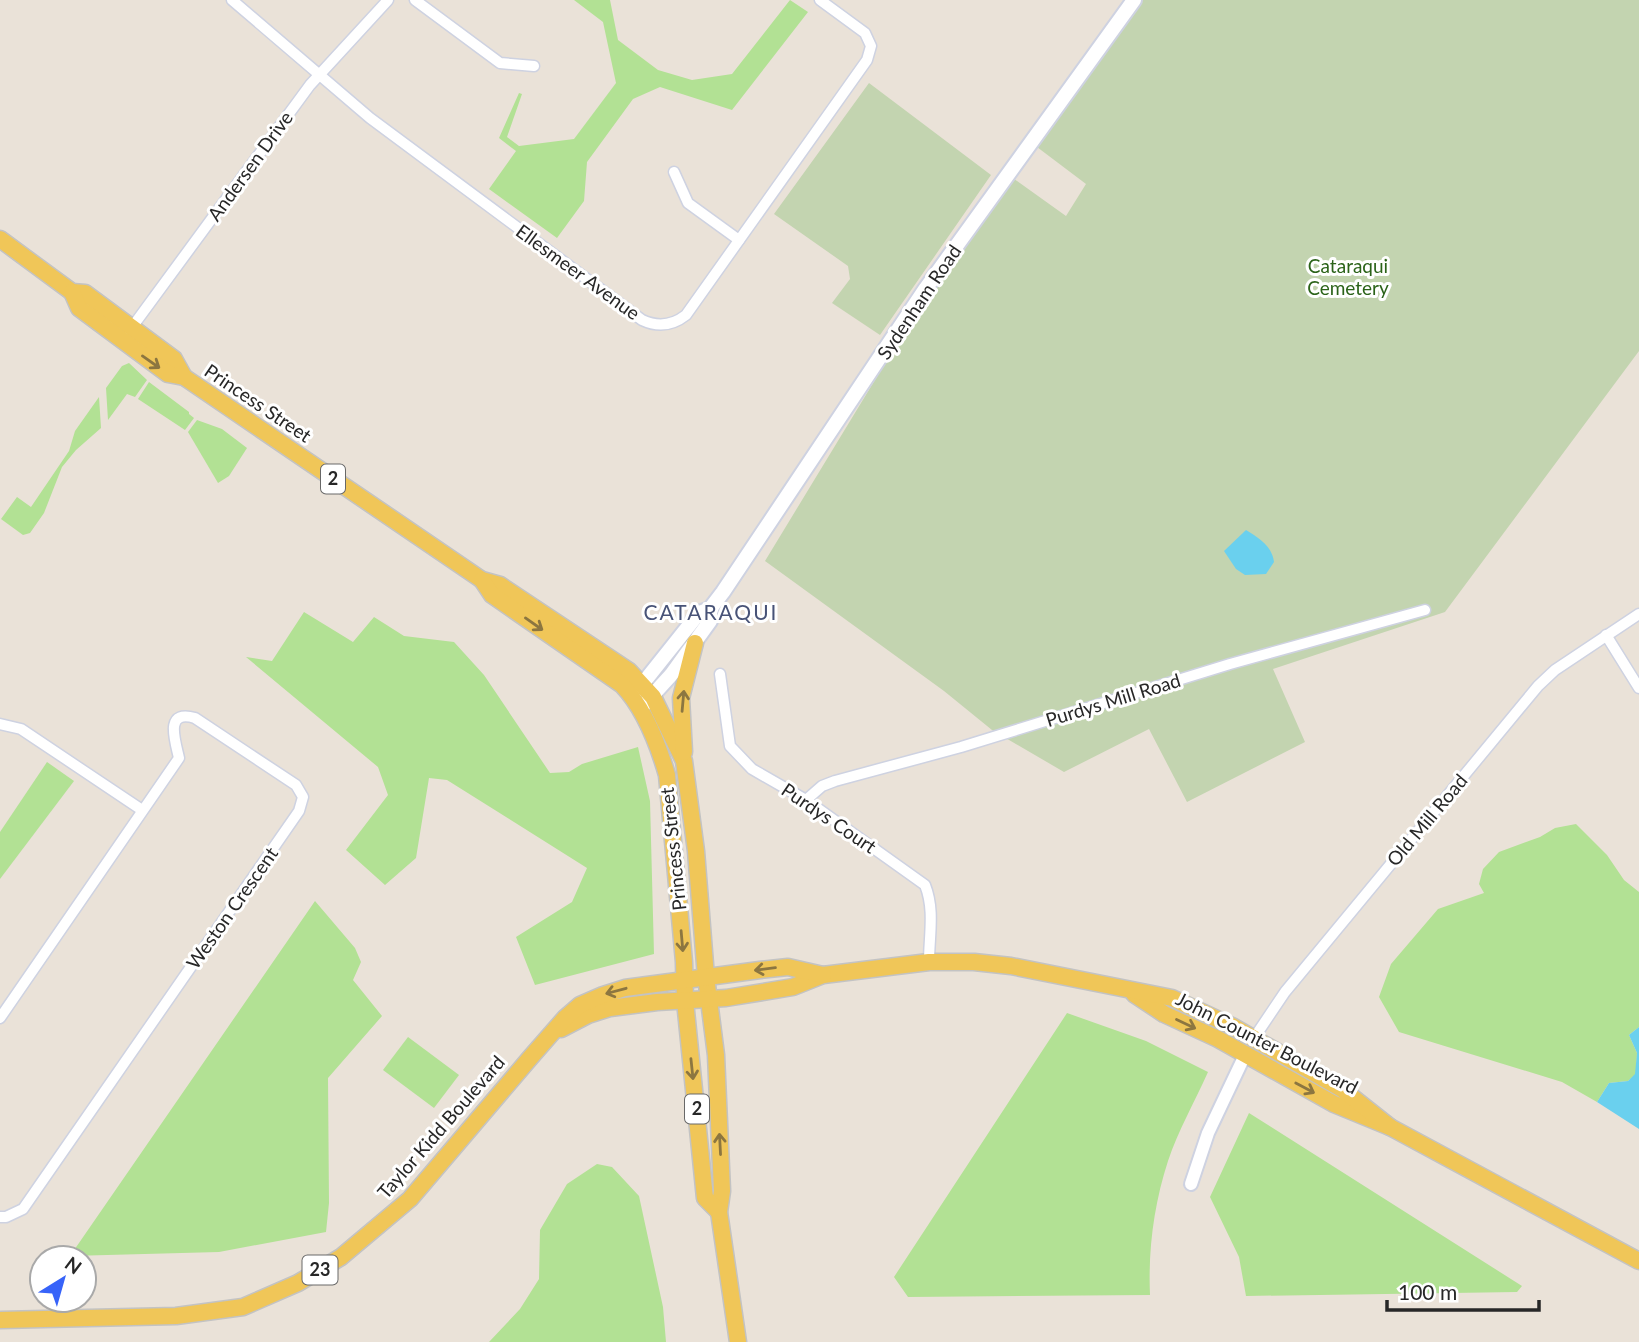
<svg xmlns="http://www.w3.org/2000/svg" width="1639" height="1342" viewBox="0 0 1639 1342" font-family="Lato,sans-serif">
<rect width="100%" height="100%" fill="#eae2d8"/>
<g fill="#b2e194">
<polygon points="574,0 610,0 618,40 658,70 692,80 732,74 790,0 808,12 732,110 660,87 633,99 587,162 584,201 557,238 489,189 516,151 499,138 519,93 522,94 507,137 519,146 574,139 616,83 603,22"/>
<polygon points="129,363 147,380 135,397 127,394 108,420 106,388 122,366"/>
<polygon points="149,382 189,412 189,414 194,418 185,430 138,399"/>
<polygon points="99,397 101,428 76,450 62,467 44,513 30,533 23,535 1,519 17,497 31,507 69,451 75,431"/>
<polygon points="197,420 222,429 247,448 229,476 218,483 188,432"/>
<polygon points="304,612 353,642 374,617 404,636 454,642 484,675 550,773 569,772 582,764 638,747 650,801 654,954 535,985 516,937 572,902 587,868 447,780 429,778 416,858 385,885 346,850 388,795 378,767 246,657 272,661"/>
<polygon points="47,762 74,781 0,879 0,832"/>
<polygon points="1576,824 1607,855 1624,880 1639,892 1639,1027 1629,1035 1637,1053 1636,1074 1628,1081 1609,1083 1597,1102 1562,1082 1399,1032 1379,997 1391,964 1438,909 1484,893 1479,884 1483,869 1499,852 1540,837 1555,828"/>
<polygon points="315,901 355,948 361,962 353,980 382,1016 328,1078 329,1203 326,1232 219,1252 70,1256"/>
<path d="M1067,1013L1146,1041L1208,1072C1195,1101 1178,1131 1168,1161C1154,1204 1148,1250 1150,1295L908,1297L894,1277Z"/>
<polygon points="408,1037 459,1075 434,1108 383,1070"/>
<polygon points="1249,1113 1522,1286 1517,1292 1246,1296 1239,1257 1210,1197"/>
<polygon points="597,1164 612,1167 639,1196 663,1307 666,1342 489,1342 520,1309 539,1279 540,1230 567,1184"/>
</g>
<g fill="#c3d4b0">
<polygon points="1143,0 1639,0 1639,351 1445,612 1273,669 1305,742 1187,802 1149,729 1064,772 992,730 944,691 765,561 926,296 1010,176 1066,216 1086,184 1033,144"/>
<polygon points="869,83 991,175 880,335 832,303 850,279 848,266 774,214"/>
</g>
<g fill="#6ad0ee">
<path d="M1246,530C1259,538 1272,546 1274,562L1266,574L1245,575L1236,569L1224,551Z"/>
<polygon points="1639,1027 1639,1129 1597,1102 1609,1083 1628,1081 1635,1074 1637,1053 1629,1035"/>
</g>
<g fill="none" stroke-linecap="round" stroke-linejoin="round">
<defs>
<g id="minor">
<path d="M232,0L370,118L642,320C657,327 672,326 686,315L867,60L871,46L865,33L820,0"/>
<polyline points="415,0 500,63 534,66"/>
<polyline points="674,172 688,203 739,240"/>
<polyline points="130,330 310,85 388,0"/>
<polyline points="1606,635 1639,688"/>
<path d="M720,674L730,746L752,769L806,800L925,885C935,910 929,936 929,962"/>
<polyline points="0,724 21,729 142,810"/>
<polyline points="806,800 822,786 835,781 961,747 1230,664 1425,610"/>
<path d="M0,1018L179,758C175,740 164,709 195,718L296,785L303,797L299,811L23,1209L6,1217H0"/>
<polyline points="1252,1041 1285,992 1538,686 1555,670 1639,614"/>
</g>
<polyline id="tertiary" points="1191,1184 1208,1133 1245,1055"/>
<g id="secondary">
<polyline points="636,692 699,613 710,609 723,592 926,288 1134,0"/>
<polyline points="640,709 671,675 710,621 710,609"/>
</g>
<g id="primary">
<polyline points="0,239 72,292 85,293 174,359 184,377"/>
<polyline points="72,292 79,308 168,374 184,377 482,580 500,585 629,671 653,697 684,761 696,851 706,977 716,1055 722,1191 719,1212 738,1342"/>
<path d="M482,580L492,595L622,685C645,709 658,744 667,775L684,962L685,1001L705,1198L719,1212"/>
<polyline points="684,752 681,698 695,643"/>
<polyline points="1134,994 1164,1014 1218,1039 1334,1104 1390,1127 1639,1261"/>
<polyline points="561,1029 588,1015 610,1008 657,1002 726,998 793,987 823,975 929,962 974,962 1011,966 1172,998 1232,1026 1342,1089 1390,1127"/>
<polyline points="0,1320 176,1316 243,1307 298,1283 341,1257 410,1199 530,1058 565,1018 580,1005 603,995 625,988 760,970 788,967 823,975"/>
</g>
</defs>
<use href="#minor" stroke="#ced2e1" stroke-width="13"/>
<use href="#tertiary" stroke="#ced2e1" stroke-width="16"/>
<use href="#secondary" stroke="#ced2e1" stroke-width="18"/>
<use href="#primary" stroke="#c3c3c3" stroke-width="19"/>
<use href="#minor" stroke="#fff" stroke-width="10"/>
<use href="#tertiary" stroke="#fff" stroke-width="12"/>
<use href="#secondary" stroke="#fff" stroke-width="14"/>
<use href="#primary" stroke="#f0c658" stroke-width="16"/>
</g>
<defs><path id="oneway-shaft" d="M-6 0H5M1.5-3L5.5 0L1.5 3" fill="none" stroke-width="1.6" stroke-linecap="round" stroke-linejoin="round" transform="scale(1.75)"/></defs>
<g stroke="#8c7640">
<use href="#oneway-shaft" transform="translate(151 362) rotate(35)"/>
<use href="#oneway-shaft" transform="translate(534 624) rotate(35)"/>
<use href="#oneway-shaft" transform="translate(683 701) rotate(-85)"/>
<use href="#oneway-shaft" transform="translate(682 941) rotate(85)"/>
<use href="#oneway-shaft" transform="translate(765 969) rotate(173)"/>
<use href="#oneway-shaft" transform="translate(616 991) rotate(165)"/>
<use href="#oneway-shaft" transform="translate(1186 1024) rotate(25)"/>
<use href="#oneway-shaft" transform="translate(692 1069) rotate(84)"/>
<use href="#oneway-shaft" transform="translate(1305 1088) rotate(28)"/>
<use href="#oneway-shaft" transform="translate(720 1144) rotate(-93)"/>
</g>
<g text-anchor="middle" stroke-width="6" stroke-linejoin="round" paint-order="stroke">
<g fill="#fff" stroke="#686868" stroke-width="2">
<rect x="321" y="464.5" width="24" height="29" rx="5"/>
<rect x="685" y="1094.5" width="24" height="29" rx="5"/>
<rect x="302.5" y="1255.5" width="35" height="29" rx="5"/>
</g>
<g font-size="18" font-weight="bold" fill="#272727">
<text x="333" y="485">2</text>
<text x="697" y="1115">2</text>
<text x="320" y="1276">23</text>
</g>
<g font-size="19" fill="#272727" stroke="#fff">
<text transform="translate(250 166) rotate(-54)" y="7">Andersen Drive</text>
<text transform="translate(578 272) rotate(36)" y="7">Ellesmeer Avenue</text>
<text transform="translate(919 302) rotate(-56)" y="7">Sydenham Road</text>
<text transform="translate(258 403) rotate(34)" y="7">Princess Street</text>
<text transform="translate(1113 700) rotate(-17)" y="7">Purdys Mill Road</text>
<text transform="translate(829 818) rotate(34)" y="7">Purdys Court</text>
<text transform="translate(1427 820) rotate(-50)" y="7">Old Mill Road</text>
<text transform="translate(673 849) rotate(-96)" y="7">Princess Street</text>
<text transform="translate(232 908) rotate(-55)" y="7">Weston Crescent</text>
<text transform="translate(1267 1043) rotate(27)" y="7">John Counter Boulevard</text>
<text transform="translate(441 1127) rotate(-49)" y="7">Taylor Kidd Boulevard</text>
</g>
<g font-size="19" fill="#2b6319" stroke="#fff">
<text x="1348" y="273">Cataraqui<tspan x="1348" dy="22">Cemetery</tspan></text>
</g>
<g font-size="21" letter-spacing="2" fill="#485377" stroke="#fff">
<text x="711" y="620">CATARAQUI</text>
</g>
</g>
<g transform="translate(63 1279) rotate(37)"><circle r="33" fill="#ffffff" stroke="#a9a9a9" stroke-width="2"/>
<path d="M0-5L12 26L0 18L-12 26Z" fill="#3763f9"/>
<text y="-10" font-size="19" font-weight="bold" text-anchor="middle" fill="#272727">N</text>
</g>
<path d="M1387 1300v10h152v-10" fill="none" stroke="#272727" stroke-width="3.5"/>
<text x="1398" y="1300" font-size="21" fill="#272727" stroke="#ffffff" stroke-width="5" paint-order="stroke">100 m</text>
</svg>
